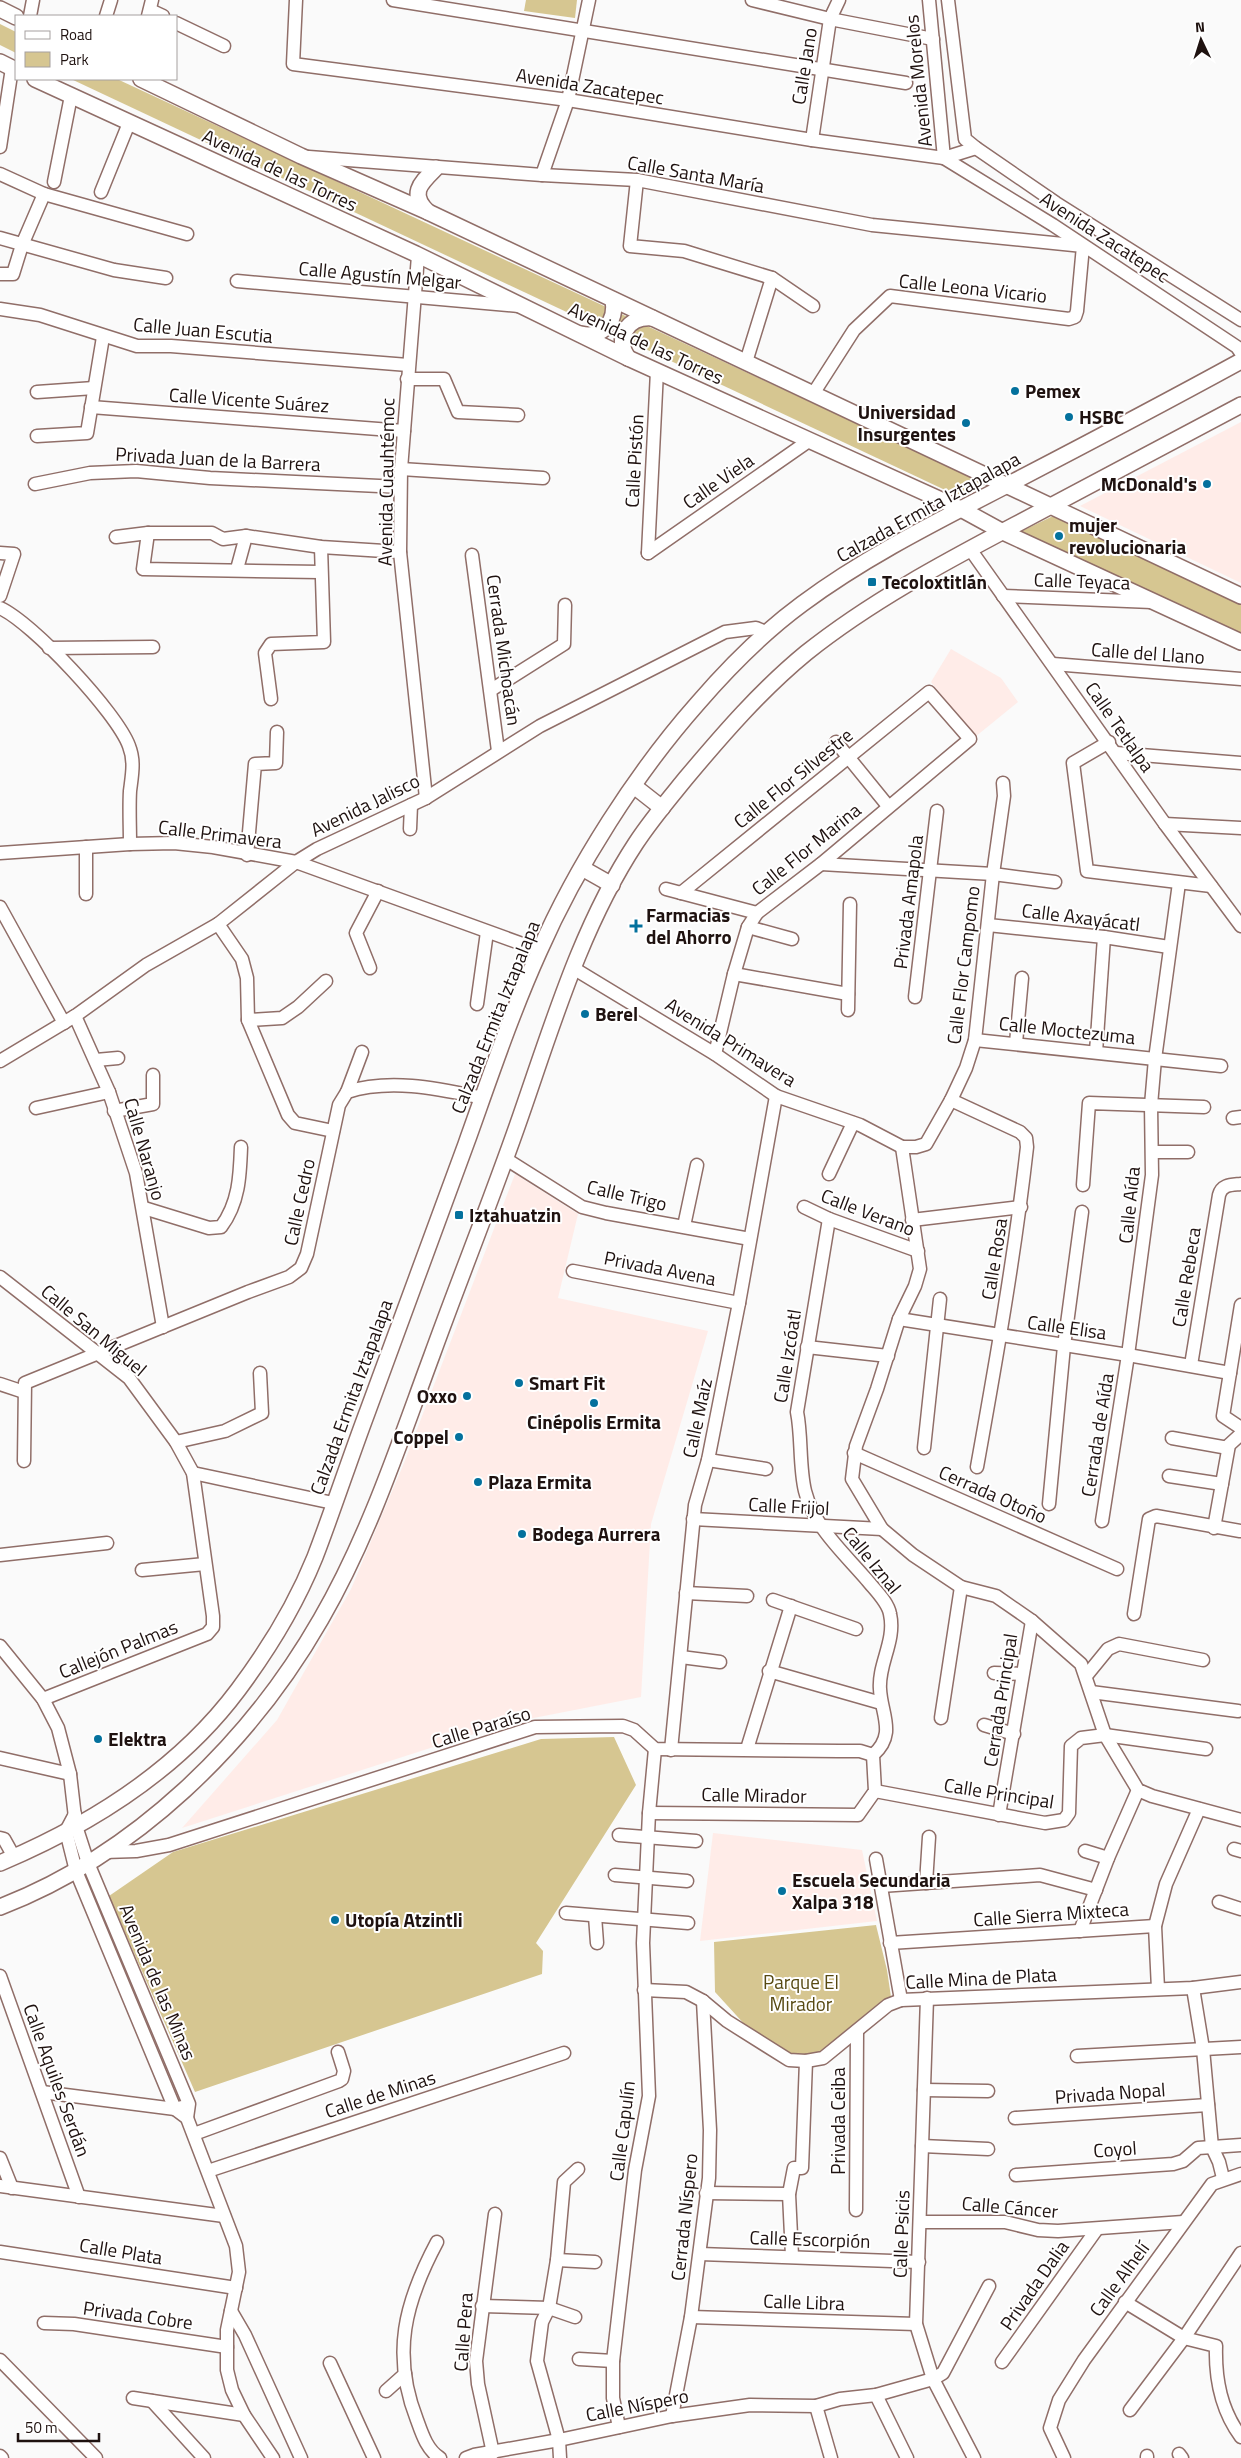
<svg xmlns="http://www.w3.org/2000/svg" width="1241" height="2458" viewBox="0 0 1241 2458" font-family="'Titillium Web',sans-serif">
<rect width="100%" height="100%" fill="#fafafa"/>
<g fill="#ffece8">
<polygon points="1241,422 1241,583 1080,506"/>
<polygon points="951,649 1001,678 1018,702 975,737 931,682"/>
<polygon points="515,1174 578,1214 558,1298 708,1331 651,1524 641,1697 508,1723 182,1828 277,1720 351,1589 404,1463"/>
<polygon points="713,1833 862,1850 877,1921 700,1941"/>
</g>
<g fill="#d6c691">
<polygon points="526,0 577,0 575,18 524,11"/>
<polygon points="0,24 16,32 16,53 0,45"/>
<polygon points="71,79 117,79 986,484 960,497"/>
<polygon points="1053,516 1241,603 1241,635 1020,532"/>
<polygon points="614,1737 636,1785 536,1943 543,1951 542,1974 195,2092 109,1896 173,1852 541,1739"/>
<polygon points="876,1925 887,1970 891,1997 870,2011 823,2054 808,2058 788,2053 757,2038 715,1992 714,1942"/>
</g>
<g fill="none" stroke-linecap="round" stroke-linejoin="round">
<defs>
<g id="minor">
<polyline points="296,0 293,64 568,100 812,140 944,158 976,148"/>
<polyline points="393,0 906,83"/>
<polyline points="752,0 830,19 933,39"/>
<polyline points="929,0 944,158 1053,225 1237,347 1241,353"/>
<polyline points="948,0 965,139 976,148 1056,203 1241,320"/>
<polyline points="150,10 163,16"/>
<polyline points="30,16 33,0"/>
<polyline points="106,16 111,0"/>
<polyline points="148,16 152,0"/>
<polyline points="176,23 224,46"/>
<polyline points="812,140 830,19 839,0"/>
<polyline points="0,147 12,68"/>
<polyline points="309,157 542,175 637,180 872,225 1083,246 1077,311 1075,317 1069,319 890,296 854,330 813,394"/>
<polyline points="0,174 44,194 187,234"/>
<polyline points="542,175 568,100 589,0"/>
<polyline points="637,180 630,246 684,251 772,278 813,306"/>
<polyline points="54,182 71,96"/>
<polyline points="101,192 129,123"/>
<polyline points="0,238 114,270 166,278"/>
<polyline points="418,256 401,469 400,552 426,798"/>
<polyline points="0,274 13,274 22,245 44,194"/>
<polyline points="237,281 519,306"/>
<polyline points="0,309 40,315 137,346 171,346 408,365"/>
<polyline points="746,362 772,278"/>
<polyline points="407,379 444,379 458,412 518,415"/>
<polyline points="37,392 94,388"/>
<polyline points="91,407 404,431"/>
<polyline points="37,436 87,433 103,337"/>
<polyline points="401,469 543,478"/>
<polyline points="35,484 90,473 136,471 210,478 400,487"/>
<polyline points="148,533 143,569 320,572"/>
<polyline points="116,537 148,533 212,533 223,539 246,536 321,547 400,552"/>
<polyline points="970,549 1165,824 1241,926"/>
<polyline points="0,553 14,554 0,596"/>
<polyline points="648,553 810,440"/>
<polyline points="648,553 657,371"/>
<polyline points="472,555 498,751"/>
<polyline points="237,569 246,536"/>
<polyline points="1003,596 1152,602"/>
<path d="M0,608C32,622 117,713 129,746C135,761 132,775 130,791C129,808 130,826 130,844"/>
<polyline points="49,648 153,647"/>
<polyline points="1053,664 1241,679"/>
<polyline points="491,690 564,644 565,605"/>
<polyline points="271,699 265,653 271,644 324,642 321,547"/>
<polyline points="836,742 888,806"/>
<polyline points="1109,742 1073,763 1087,871 1211,886"/>
<polyline points="1116,753 1241,763"/>
<polyline points="1165,824 1241,828"/>
<polyline points="410,829 411,805"/>
<polyline points="86,847 86,894"/>
<polyline points="0,853 130,844 174,843 213,847 296,862 539,950"/>
<polyline points="247,855 255,764 276,763 277,732"/>
<polyline points="821,864 993,874 1055,882"/>
<polyline points="666,889 757,913"/>
<polyline points="681,893 929,692 970,739 821,864 757,913 748,927 734,974 715,1054"/>
<polyline points="0,907 64,1023"/>
<polyline points="218,924 242,959 247,978 248,1020 288,1115 295,1123 333,1131"/>
<polyline points="988,925 1104,937 1169,947"/>
<polyline points="748,927 792,939"/>
<polyline points="370,968 356,933 378,891"/>
<polyline points="573,968 715,1054 776,1096 860,1125 902,1147 916,1147 926,1144 951,1100 966,1068 975,1040 993,874 1004,796 1003,783"/>
<polyline points="734,974 848,994"/>
<polyline points="915,997 937,811"/>
<polyline points="477,1004 487,932"/>
<polyline points="848,1010 850,904"/>
<polyline points="75,1016 109,1092 136,1173 163,1327"/>
<polyline points="248,1020 282,1018 298,1007 326,981"/>
<polyline points="975,1040 1221,1066"/>
<polyline points="1016,1043 1022,978"/>
<polyline points="1096,1052 1104,937"/>
<polyline points="96,1060 118,1058"/>
<polyline points="0,1061 75,1016 146,965 218,924 296,862 317,849 426,798 540,726 725,632 756,628 768,633"/>
<polyline points="347,1092 362,1052"/>
<path d="M951,1100L1020,1132L1026,1138L1027,1147C1015,1254 996,1361 977,1467"/>
<polyline points="36,1108 109,1092"/>
<polyline points="114,1111 153,1104 153,1075"/>
<polyline points="1233,1118 1241,1117"/>
<polyline points="902,1147 920,1269 915,1286 899,1319 877,1389 856,1446 852,1479 882,1529 913,1555 961,1587 996,1596 1032,1621 1081,1664 1105,1735 1138,1790 1152,1796 1241,1820"/>
<polyline points="1153,1152 1188,1152"/>
<polyline points="506,1159 582,1207 606,1213 750,1239"/>
<polyline points="829,1174 853,1123"/>
<polyline points="1083,1185 1089,1103 1204,1107"/>
<polyline points="804,1207 829,1219 918,1251"/>
<path d="M144,1208L209,1228L221,1227C239,1203 240,1176 241,1147"/>
<polyline points="912,1220 1021,1207"/>
<polyline points="684,1226 697,1165"/>
<polyline points="573,1271 739,1303"/>
<polyline points="0,1277 129,1378 176,1442 193,1473 213,1616 213,1627 207,1634 43,1699"/>
<polyline points="1241,1305 1223,1416 1241,1428"/>
<polyline points="899,1319 1128,1355 1230,1373"/>
<polyline points="807,1347 888,1356"/>
<path d="M1191,1365L1219,1195C1222,1184 1232,1185 1241,1184"/>
<polyline points="0,1384 24,1392"/>
<polyline points="1172,1438 1228,1448"/>
<polyline points="176,1442 225,1431 262,1413 260,1373"/>
<polyline points="924,1448 940,1299"/>
<polyline points="854,1453 1117,1569"/>
<polyline points="708,1460 766,1469"/>
<path d="M24,1461L25,1383L248,1292L289,1277L301,1268L307,1254L339,1105L347,1092C391,1078 439,1089 483,1098"/>
<polyline points="193,1473 333,1503"/>
<polyline points="1169,1476 1222,1484"/>
<polyline points="1049,1504 1064,1346 1082,1212"/>
<polyline points="693,1519 882,1529"/>
<polyline points="1102,1521 1128,1355 1152,1175 1151,1105 1155,1059 1179,883"/>
<polyline points="1214,1528 1229,1445 1241,1434"/>
<polyline points="0,1555 107,1543"/>
<polyline points="142,1570 205,1564"/>
<polyline points="686,1593 747,1596"/>
<polyline points="773,1600 856,1629"/>
<polyline points="1134,1614 1149,1519 1156,1516 1240,1531"/>
<polyline points="0,1646 43,1699 58,1728 70,1774 76,1826 88,1863 189,2104 187,2118"/>
<polyline points="681,1657 720,1662"/>
<polyline points="769,1671 881,1703"/>
<polyline points="994,1673 1022,1674"/>
<polyline points="1086,1676 1108,1649 1119,1644 1203,1660"/>
<polyline points="1091,1692 1238,1711"/>
<polyline points="941,1718 961,1587"/>
<polyline points="984,1725 1014,1734"/>
<polyline points="747,1749 791,1606"/>
<polyline points="671,1750 695,1505 708,1460 739,1303 776,1096"/>
<polyline points="0,1758 70,1774"/>
<polyline points="875,1791 1045,1823 1064,1820 1069,1813 1071,1746 1081,1738 1105,1735 1206,1749"/>
<path d="M649,1813L858,1815L875,1791L873,1755C897,1734 881,1714 880,1689C878,1664 896,1641 890,1614C888,1602 875,1590 867,1580C844,1553 814,1527 805,1491C799,1466 802,1437 797,1412L829,1219"/>
<polyline points="75,1814 66,1831 76,1871 175,2109 187,2118 236,2246 239,2272 227,2330 227,2370 232,2390 244,2415 273,2458"/>
<polyline points="999,1815 1032,1621"/>
<polyline points="619,1835 696,1841"/>
<polyline points="0,1838 4,1839 14,1857"/>
<polyline points="1234,1849 1241,1851"/>
<polyline points="1085,1851 1108,1858"/>
<polyline points="104,1852 136,1851 169,1845 535,1727 623,1726 634,1730 655,1749 839,1751 860,1751 873,1755"/>
<polyline points="876,1859 901,2000"/>
<polyline points="615,1875 687,1881"/>
<polyline points="926,1883 929,1837"/>
<polyline points="881,1886 1040,1875 1096,1890"/>
<polyline points="1219,1902 1241,1909"/>
<polyline points="566,1913 688,1923"/>
<polyline points="595,1916 597,1943"/>
<polyline points="1080,1931 1108,1858 1138,1790"/>
<polyline points="890,1943 1155,1926"/>
<polyline points="0,1976 79,2197"/>
<polyline points="1193,1988 1203,2049 1212,2147 1219,2162 1223,2178"/>
<polyline points="1158,1989 1155,1926 1166,1884 1199,1809"/>
<polyline points="644,1990 686,1992 703,2001 727,2021 789,2060 806,2061 823,2058 888,2005 901,2000 1193,1988 1241,1982"/>
<polyline points="927,1998 916,2324 933,2379 974,2458"/>
<polyline points="1077,2056 1241,2047"/>
<polyline points="924,2090 988,2091"/>
<polyline points="42,2092 175,2109 182,2107"/>
<polyline points="1015,2118 1208,2105"/>
<polyline points="194,2134 339,2081 342,2079 344,2071 338,2052"/>
<polyline points="922,2146 988,2149"/>
<polyline points="0,2158 12,2188"/>
<polyline points="208,2171 564,2053"/>
<polyline points="1016,2175 1173,2164 1183,2161 1198,2148 1241,2145"/>
<polyline points="0,2186 224,2216"/>
<polyline points="706,2193 789,2194"/>
<polyline points="856,2210 857,2031"/>
<polyline points="920,2222 1005,2222 1038,2230 1058,2231 1183,2222"/>
<path d="M437,2242C405,2302 391,2354 417,2420C422,2434 427,2450 440,2458"/>
<polyline points="0,2252 236,2288"/>
<polyline points="700,2254 919,2262"/>
<polyline points="792,2256 789,2194 794,2168 802,2168 806,2061"/>
<polyline points="557,2260 595,2262"/>
<path d="M1125,2302L1184,2338L1216,2346C1215,2380 1221,2410 1241,2437"/>
<polyline points="482,2306 549,2308 575,2317"/>
<polyline points="231,2311 245,2335 301,2458"/>
<polyline points="691,2317 916,2324"/>
<polyline points="44,2323 74,2324 227,2347"/>
<polyline points="579,2359 613,2361"/>
<polyline points="0,2360 96,2458"/>
<polyline points="1002,2362 1097,2229"/>
<polyline points="330,2363 374,2458"/>
<polyline points="386,2391 405,2374"/>
<polyline points="876,2395 907,2458"/>
<polyline points="133,2398 244,2415"/>
<polyline points="152,2401 204,2458"/>
<polyline points="816,2406 831,2458"/>
<polyline points="1130,2410 1184,2338 1241,2253"/>
<polyline points="672,2416 691,2317 709,2178 710,2130 703,2001"/>
<polyline points="619,2427 613,2398 613,2361 635,2170 649,2096 643,1943 649,1813 655,1749"/>
<polyline points="493,2453 478,2384 476,2361 495,2214"/>
<polyline points="1179,2454 1182,2458"/>
<polyline points="0,2456 2,2458"/>
<polyline points="1147,2456 1147,2458"/>
<polyline points="466,2458 474,2455 559,2440 672,2416 750,2405 816,2406 840,2399 876,2395 933,2379 943,2373 989,2286"/>
<polyline points="560,2458 559,2440 537,2361 542,2322 549,2308 557,2260 564,2182 578,2169"/>
<polyline points="1064,2458 1050,2428 1059,2400 1084,2360 1212,2184 1241,2174"/>
</g>
<g id="major">
<polyline points="0,9 16,17"/>
<polyline points="0,62 16,70"/>
<polyline points="35,79 416,254 628,358 961,509 1003,532 1241,642"/>
<polyline points="141,79 301,156 428,212 1241,596"/>
<path d="M428,212C408,193 422,182 436,168"/>
<path d="M581,334C602,339 617,321 613,300"/>
<path d="M628,358C614,338 628,316 652,318"/>
<polyline points="634,786 662,808"/>
<polyline points="582,868 612,885"/>
<path d="M0,1863C90,1825 179,1769 238,1690C268,1650 296,1604 315,1557C333,1510 349,1461 367,1413C400,1323 433,1234 466,1144C489,1080 511,1014 539,952C576,867 636,773 698,703C729,667 764,632 802,604C868,555 942,519 1015,481C1090,442 1166,402 1241,361"/>
<path d="M0,1907C135,1855 250,1743 321,1619C369,1536 399,1444 432,1355C461,1275 493,1196 521,1115C553,1023 582,925 636,843C651,820 669,799 686,778C723,734 761,690 806,653C870,602 943,563 1015,525C1091,485 1166,445 1241,405"/>
</g>
</defs>
<use href="#minor" stroke="#906e68" stroke-width="15"/>
<use href="#major" stroke="#906e68" stroke-width="18"/>
<use href="#minor" stroke="#fff" stroke-width="12"/>
<use href="#major" stroke="#fff" stroke-width="15"/>
</g>
<g fill="#04719d" stroke="#fff" stroke-width="2">
<circle cx="1015" cy="391" r="5"/>
<circle cx="1069" cy="417" r="5"/>
<circle cx="966" cy="423" r="5"/>
<circle cx="1207" cy="484" r="5"/>
<circle cx="1059" cy="536" r="5"/>
<rect x="867" y="577" width="10" height="10" rx="2.5"/>
<path d="M633.5 918.5h5v5h5v5h-5v5h-5v-5h-5v-5h5z"/>
<circle cx="585" cy="1014" r="5"/>
<rect x="454" y="1210" width="10" height="10" rx="2.5"/>
<circle cx="519" cy="1383" r="5"/>
<circle cx="467" cy="1396" r="5"/>
<circle cx="594" cy="1403" r="5"/>
<circle cx="459" cy="1437" r="5"/>
<circle cx="478" cy="1482" r="5"/>
<circle cx="522" cy="1534" r="5"/>
<circle cx="98" cy="1739" r="5"/>
<circle cx="782" cy="1891" r="5"/>
<circle cx="335" cy="1920" r="5"/>
</g>
<g text-anchor="middle" stroke-width="4" stroke-linejoin="round" paint-order="stroke">
<g font-size="19" fill="#1f1210" stroke="#fff">
<text transform="translate(804 66) rotate(-81)" y="7">Calle Jano</text>
<text transform="translate(918 81) rotate(-96)" y="7">Avenida Morelos</text>
<text transform="translate(590 86) rotate(9)" y="7">Avenida Zacatepec</text>
<text transform="translate(280 170) rotate(25)" y="7">Avenida de las Torres</text>
<text transform="translate(696 174) rotate(10)" y="7">Calle Santa María</text>
<text transform="translate(1105 237) rotate(33)" y="7">Avenida Zacatepec</text>
<text transform="translate(380 275) rotate(5)" y="7">Calle Agustín Melgar</text>
<text transform="translate(973 288) rotate(6)" y="7">Calle Leona Vicario</text>
<text transform="translate(203 330) rotate(5)" y="7">Calle Juan Escutia</text>
<text transform="translate(646 343) rotate(25)" y="7">Avenida de las Torres</text>
<text transform="translate(249 400) rotate(4)" y="7">Calle Vicente Suárez</text>
<text transform="translate(218 459) rotate(3)" y="7">Privada Juan de la Barrera</text>
<text transform="translate(634 461) rotate(-87)" y="7">Calle Pistón</text>
<text transform="translate(718 481) rotate(-35)" y="7">Calle Viela</text>
<text transform="translate(386 482) rotate(-89)" y="7">Avenida Cuauhtémoc</text>
<text transform="translate(928 507) rotate(-29)" y="7">Calzada Ermita Iztapalapa</text>
<text transform="translate(1082 581) rotate(2)" y="7">Calle Teyaca</text>
<text transform="translate(504 650) rotate(82)" y="7">Cerrada Michoacán</text>
<text transform="translate(1148 653) rotate(4)" y="7">Calle del Llano</text>
<text transform="translate(1120 727) rotate(55)" y="7">Calle Tetlalpa</text>
<text transform="translate(793 778) rotate(-39)" y="7">Calle Flor Silvestre</text>
<text transform="translate(365 805) rotate(-26)" y="7">Avenida Jalisco</text>
<text transform="translate(220 834) rotate(7)" y="7">Calle Primavera</text>
<text transform="translate(806 849) rotate(-39)" y="7">Calle Flor Marina</text>
<text transform="translate(908 902) rotate(-83)" y="7">Privada Amapola</text>
<text transform="translate(1081 917) rotate(7)" y="7">Calle Axayácatl</text>
<text transform="translate(963 965) rotate(-83)" y="7">Calle Flor Campomo</text>
<text transform="translate(495 1017) rotate(-68)" y="7">Calzada Ermita Iztapalapa</text>
<text transform="translate(1067 1030) rotate(6)" y="7">Calle Moctezuma</text>
<text transform="translate(731 1042) rotate(32)" y="7">Avenida Primavera</text>
<text transform="translate(145 1149) rotate(74)" y="7">Calle Naranjo</text>
<text transform="translate(627 1195) rotate(13)" y="7">Calle Trigo</text>
<text transform="translate(299 1202) rotate(-78)" y="7">Calle Cedro</text>
<text transform="translate(1129 1205) rotate(-84)" y="7">Calle Aída</text>
<text transform="translate(868 1212) rotate(21)" y="7">Calle Verano</text>
<text transform="translate(994 1259) rotate(-81)" y="7">Calle Rosa</text>
<text transform="translate(660 1268) rotate(11)" y="7">Privada Avena</text>
<text transform="translate(1186 1277) rotate(-81)" y="7">Calle Rebeca</text>
<text transform="translate(1067 1327) rotate(8)" y="7">Calle Elisa</text>
<text transform="translate(94 1330) rotate(40)" y="7">Calle San Miguel</text>
<text transform="translate(787 1356) rotate(-81)" y="7">Calle Izcóatl</text>
<text transform="translate(351 1397) rotate(-70)" y="7">Calzada Ermita Iztapalapa</text>
<text transform="translate(697 1418) rotate(-78)" y="7">Calle Maíz</text>
<text transform="translate(1097 1435) rotate(-81)" y="7">Cerrada de Aída</text>
<text transform="translate(993 1494) rotate(24)" y="7">Cerrada Otoño</text>
<text transform="translate(789 1506) rotate(3)" y="7">Calle Frijol</text>
<text transform="translate(872 1560) rotate(51)" y="7">Calle Iznal</text>
<text transform="translate(118 1649) rotate(-22)" y="7">Callejón Palmas</text>
<text transform="translate(1000 1700) rotate(-81)" y="7">Cerrada Principal</text>
<text transform="translate(481 1727) rotate(-17)" y="7">Calle Paraíso</text>
<text transform="translate(999 1793) rotate(9)" y="7">Calle Principal</text>
<text transform="translate(754 1795) rotate(1)" y="7">Calle Mirador</text>
<text transform="translate(1051 1914) rotate(-4)" y="7">Calle Sierra Mixteca</text>
<text transform="translate(981 1978) rotate(-3)" y="7">Calle Mina de Plata</text>
<text transform="translate(158 1982) rotate(67)" y="7">Avenida de las Minas</text>
<text transform="translate(57 2080) rotate(70)" y="7">Calle Aquiles Serdán</text>
<text transform="translate(1110 2093) rotate(-4)" y="7">Privada Nopal</text>
<text transform="translate(380 2094) rotate(-18)" y="7">Calle de Minas</text>
<text transform="translate(838 2121) rotate(-90)" y="7">Privada Ceiba</text>
<text transform="translate(622 2131) rotate(-83)" y="7">Calle Capulín</text>
<text transform="translate(1115 2149) rotate(-4)" y="7">Coyol</text>
<text transform="translate(1010 2207) rotate(5)" y="7">Calle Cáncer</text>
<text transform="translate(684 2217) rotate(-84)" y="7">Cerrada Níspero</text>
<text transform="translate(901 2234) rotate(-88)" y="7">Calle Psicis</text>
<text transform="translate(810 2239) rotate(2)" y="7">Calle Escorpión</text>
<text transform="translate(121 2251) rotate(9)" y="7">Calle Plata</text>
<text transform="translate(1119 2279) rotate(-54)" y="7">Calle Alhelí</text>
<text transform="translate(1034 2285) rotate(-55)" y="7">Privada Dalia</text>
<text transform="translate(804 2302) rotate(2)" y="7">Calle Libra</text>
<text transform="translate(138 2315) rotate(8)" y="7">Privada Cobre</text>
<text transform="translate(463 2332) rotate(-86)" y="7">Calle Pera</text>
<text transform="translate(637 2405) rotate(-11)" y="7">Calle Níspero</text>
</g>
<g font-size="19" font-weight="bold" fill="#1f1210" stroke="#fff" text-anchor="start">
<text x="1025" y="398">Pemex</text>
<text x="956" y="419" text-anchor="end">Universidad<tspan x="956" dy="22">Insurgentes</tspan></text>
<text x="1079" y="424">HSBC</text>
<text x="1197" y="491" text-anchor="end">McDonald's</text>
<text x="1069" y="532">mujer<tspan x="1069" dy="22">revolucionaria</tspan></text>
<text x="882" y="589">Tecoloxtitlán</text>
<text x="646" y="922">Farmacias<tspan x="646" dy="22">del Ahorro</tspan></text>
<text x="595" y="1021">Berel</text>
<text x="469" y="1222">Iztahuatzin</text>
<text x="529" y="1390">Smart Fit</text>
<text x="457" y="1403" text-anchor="end">Oxxo</text>
<text x="594" y="1429" text-anchor="middle">Cinépolis Ermita</text>
<text x="449" y="1444" text-anchor="end">Coppel</text>
<text x="488" y="1489">Plaza Ermita</text>
<text x="532" y="1541">Bodega Aurrera</text>
<text x="108" y="1746">Elektra</text>
<text x="792" y="1887">Escuela Secundaria<tspan x="792" dy="22">Xalpa 318</tspan></text>
<text x="345" y="1927">Utopía Atzintli</text>
</g>
<g font-size="19" fill="#574912" stroke="#fff">
<text x="801" y="1989">Parque El<tspan x="801" dy="22">Mirador</tspan></text>
</g>
</g>
<rect x="15" y="15" width="162" height="65" fill="#ffffff" stroke="#a5a09f"/>
<rect x="25" y="31" width="25" height="8" fill="#ffffff" stroke="#a5a09f"/>
<text x="60" y="40" font-size="15" fill="#1f1210">Road</text>
<rect x="25" y="52" width="25" height="15" fill="#d6c691" stroke="#a5a09f"/>
<text x="60" y="65" font-size="15" fill="#1f1210">Park</text>
<g transform="translate(1201 40) rotate(356)" stroke="#ffffff" stroke-width="4" paint-order="stroke">
<path d="M0-4L9 19L0 12L-9 19Z" fill="#1f1210"/>
<text y="-8" font-size="14" font-weight="bold" text-anchor="middle" fill="#1f1210">N</text>
</g>
<path d="M18 2433v8h81v-8" fill="none" stroke="#1f1210" stroke-width="2.5"/>
<text x="25" y="2433" font-size="15" fill="#1f1210" stroke="#ffffff" stroke-width="4" paint-order="stroke">50 m</text>
</svg>
